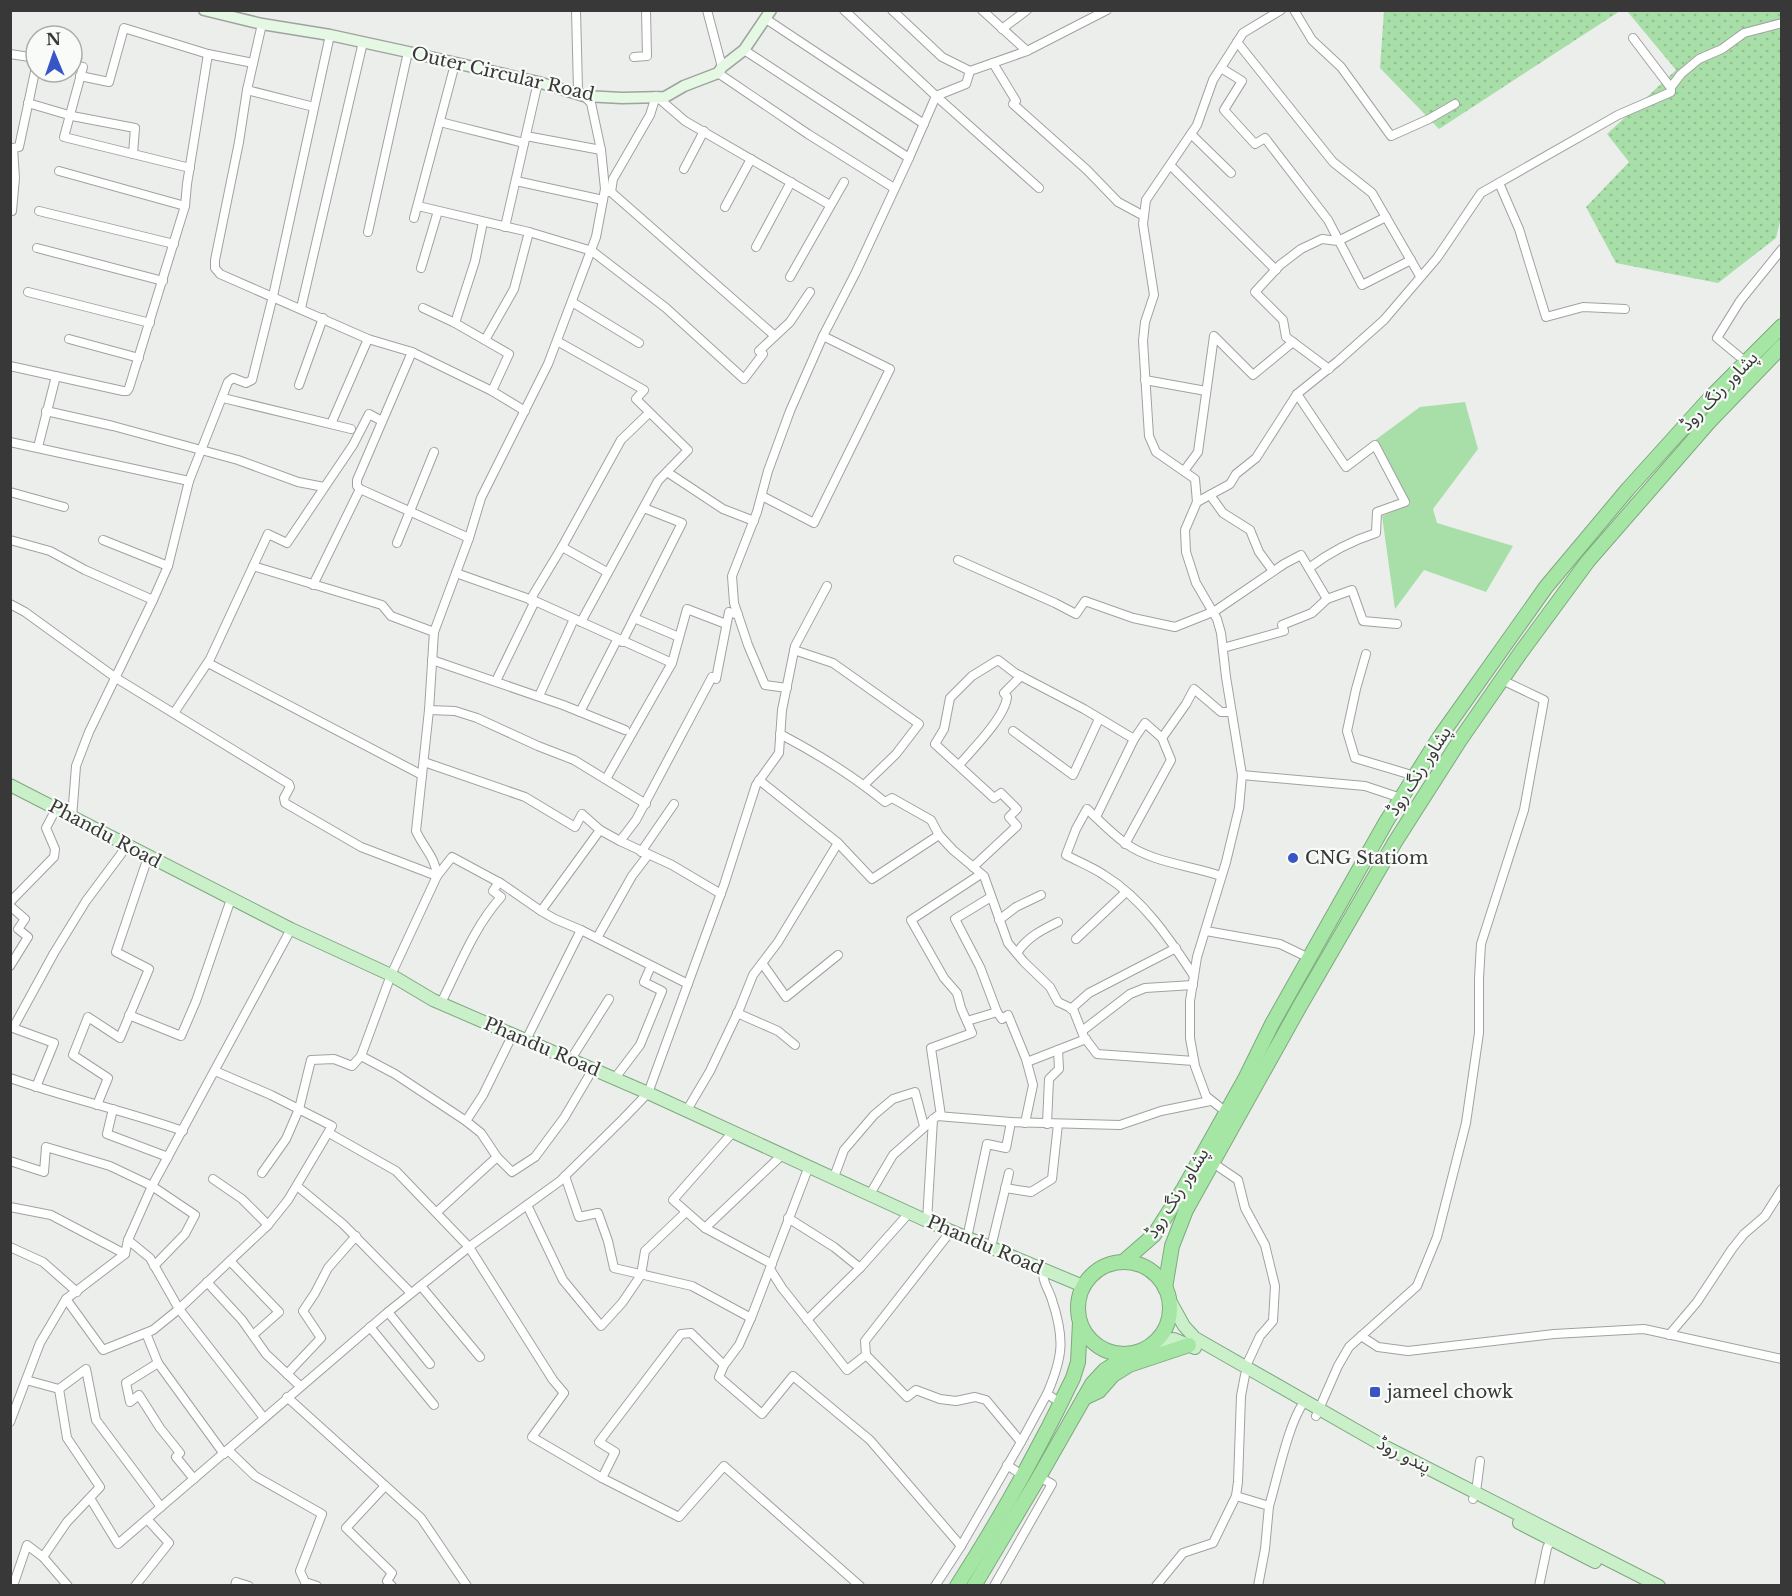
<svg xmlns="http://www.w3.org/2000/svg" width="1792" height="1596" viewBox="0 0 1792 1596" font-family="'Libre Baskerville','Noto Sans Arabic',serif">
<defs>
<pattern id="grass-dots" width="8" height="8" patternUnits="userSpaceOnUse" patternTransform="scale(1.5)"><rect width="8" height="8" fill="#a8dea7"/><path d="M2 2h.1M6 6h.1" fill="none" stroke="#91bf90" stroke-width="1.8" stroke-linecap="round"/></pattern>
</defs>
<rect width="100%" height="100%" fill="#eceeec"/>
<g fill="url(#grass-dots)">
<polygon points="1384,11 1620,11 1439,129 1380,68"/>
<polygon points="1627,11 1781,11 1782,213 1776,238 1718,283 1616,263 1586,207 1629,162 1607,134 1676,70"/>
</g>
<polygon fill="#a8dea7" points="1465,402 1478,449 1433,509 1437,523 1513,546 1486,592 1424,570 1395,609 1382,516 1410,504 1374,441 1420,407"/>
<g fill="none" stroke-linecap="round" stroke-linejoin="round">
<defs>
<g id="street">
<polyline points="707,10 722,67"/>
<polyline points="844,10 936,96 1039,188"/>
<polyline points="892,10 942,57 970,71"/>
<polyline points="982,10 1027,51"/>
<polyline points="1294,10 1312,40 1341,67 1391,136 1429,119 1455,104"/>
<polyline points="766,19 924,124"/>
<polyline points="262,24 247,90 239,142 215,260 215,268 220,274 368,339 412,352 492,391 525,411"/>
<polyline points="1002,29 1027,10"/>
<polyline points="1237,42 1333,162 1372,193 1420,276"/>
<polyline points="744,50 909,158"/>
<polyline points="10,54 36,58"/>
<polyline points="634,57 647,56 646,10"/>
<polyline points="993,63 1016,101 1013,104 1087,170 1118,202 1144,216"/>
<polyline points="72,65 83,67 64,137 190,168"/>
<polyline points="1221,68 1242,81 1224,110 1255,144 1265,138 1328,220 1362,285 1411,260"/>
<polyline points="718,73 808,134 894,188"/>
<polyline points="80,76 109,82 124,28 208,54 253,63"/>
<polyline points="1671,87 1681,74 1699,59 1722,49 1744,33 1782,23"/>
<polyline points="247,90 314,107"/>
<polyline points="28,103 72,116 135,128 133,154"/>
<polyline points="440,122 524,143"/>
<polyline points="1191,134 1231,173"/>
<polyline points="526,136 601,150"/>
<polyline points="1170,165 1276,270"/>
<polyline points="684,169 704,131"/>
<polyline points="59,171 185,206"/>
<polyline points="516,181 603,200"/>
<polyline points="1499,183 1519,229 1546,317 1583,307 1625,309"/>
<polyline points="609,192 611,192 775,336"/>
<polyline points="611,192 613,179 650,115 656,96 685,121 830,205"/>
<polyline points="418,206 529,232 592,251 666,308 744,379 763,354 759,351 790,322 810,292"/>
<polyline points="725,207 751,159"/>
<polyline points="10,211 12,211 15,178 13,148 19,147 36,67"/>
<polyline points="39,211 174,244"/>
<polyline points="414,218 455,64"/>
<polyline points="505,227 538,82"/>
<polyline points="368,232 408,52"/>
<polyline points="756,247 791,182"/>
<polyline points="37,248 163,281"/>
<polyline points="421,268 438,211"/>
<polyline points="790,277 844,182"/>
<polyline points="28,292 150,323"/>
<polyline points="572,302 639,343"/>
<polyline points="301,308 363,42"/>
<polyline points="423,308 455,323 509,354 492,391"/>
<polyline points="455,323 475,261 483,222"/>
<polyline points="69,339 139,358"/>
<polyline points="485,340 514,289 529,232"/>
<polyline points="557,341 644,390 636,399 688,450 658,481 581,622"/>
<polyline points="412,352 357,480 357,486 360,489 469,538"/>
<polyline points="1746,362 1717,338 1740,301 1782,249"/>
<polyline points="10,366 123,391 127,391 129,388 185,206 187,184 208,54"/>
<polyline points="1329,369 1286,337 1283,320 1255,292 1280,265 1301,249 1322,239 1338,241 1386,217"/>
<polyline points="1145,380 1206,391"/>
<polyline points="299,385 323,318"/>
<path d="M1297,394L1346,467L1375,445L1405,502L1377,512L1376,533C1351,541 1330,552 1309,568"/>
<polyline points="223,398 351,429"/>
<polyline points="46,411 113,426 238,460 298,482 324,487"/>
<polyline points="331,424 368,339"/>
<polyline points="10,442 189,481"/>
<polyline points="38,447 56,376"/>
<polyline points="1184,471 1198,452 1214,336 1253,375 1293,342"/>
<polyline points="667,472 723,509 754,521"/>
<polyline points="10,492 64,507"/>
<polyline points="1210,495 1223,513 1250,530 1259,552 1273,571"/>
<polyline points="762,496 814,523 890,369 823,336"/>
<polyline points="1197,502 1230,484 1236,474 1256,458 1297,394 1338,361 1384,320 1437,258 1481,193 1618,115 1671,92 1671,88 1633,38"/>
<polyline points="10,540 50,551 85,570 153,600"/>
<polyline points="103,540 168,566"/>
<polyline points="397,543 434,452"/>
<polyline points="958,560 1055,603 1076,614 1085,601 1133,618 1175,627 1215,611 1284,564 1301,555 1327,599 1352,590 1363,621 1397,624"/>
<polyline points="253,566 382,605 391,616 434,632"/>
<polyline points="607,572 562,547 621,440 649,413"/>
<polyline points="456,573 535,601 672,663"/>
<polyline points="313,585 360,489"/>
<polyline points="530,600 562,547"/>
<polyline points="10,604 25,612 116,678 289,784 290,787 284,798 285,803 361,847 437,876 452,857 502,884 541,911"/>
<polyline points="634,618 679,637"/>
<polyline points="622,642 682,523 644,508"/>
<polyline points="1223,648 1284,631 1282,625 1312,613 1327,599"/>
<polyline points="794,650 833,663 919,724 896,754 864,785"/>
<polyline points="1366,654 1356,689 1347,731 1355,758 1415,776"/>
<polyline points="432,660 563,705 625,730"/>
<polyline points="208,663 422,775"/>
<polyline points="496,681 535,601"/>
<polyline points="787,688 765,685 748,645 734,603 732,576 757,512 768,471 790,411 823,336 856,272 909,158 936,96 966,84 970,71 1027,51 1107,10"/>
<polyline points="539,696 574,619"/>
<polyline points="429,710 455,711 477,718 538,746 574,760 646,804"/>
<polyline points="580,712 617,640"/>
<polyline points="174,713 210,659 268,534 287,543 353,445 369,414 382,421"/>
<polyline points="1013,731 1073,775 1099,719"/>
<path d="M780,734C818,754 852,775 885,802L892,798L931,820L939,835L953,850L984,876L1008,943L1024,962L1050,987L1058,1002L1073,1009L1084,1037L1097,1054L1194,1061"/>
<polyline points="424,762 525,797 575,827 582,814 600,830"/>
<path d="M959,765C973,749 1005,717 1007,697L1004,693L1021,676"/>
<polyline points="1242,775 1365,786 1401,798"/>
<polyline points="606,779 672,663 687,609 726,624"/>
<polyline points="759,780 838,843 872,879 939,835"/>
<polyline points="1096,817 1134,739"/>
<polyline points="72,818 76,766 89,732 153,600 168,566 189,481 228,382 233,378 246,383 252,380 273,296 330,35"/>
<polyline points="620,841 672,865 721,894"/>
<polyline points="1125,844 1171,760 1162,738"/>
<polyline points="641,852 674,804"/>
<polyline points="973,867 1017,826 1009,817 1017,809 1001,793 994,798 935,744 944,729 950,698 972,676 998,660 1015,673 1084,709 1134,739 1145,723 1162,738 1186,704 1194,689 1221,712 1231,712"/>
<polyline points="10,902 54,857 55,849 46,828 56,809"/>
<polyline points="10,906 25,919 18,929 28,937 10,966"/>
<polyline points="999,920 1016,907 1041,895"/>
<polyline points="581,930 688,984"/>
<polyline points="1206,931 1280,944 1309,958"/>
<polyline points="597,938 632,876 648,855"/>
<polyline points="1076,939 1126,892"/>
<path d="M1017,953C1027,937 1042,930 1058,922"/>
<polyline points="762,963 786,997 838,955"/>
<path d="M1194,976C1169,938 1143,899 1104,875C1092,867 1079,862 1066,855L1076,829L1087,809C1099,820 1111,833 1125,843C1153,863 1190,865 1221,876"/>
<path d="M441,1003C459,967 474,927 501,897L493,891L499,882"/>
<polyline points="1071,1009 1089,993 1176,948"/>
<polyline points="997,1012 1002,1019 1008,1015 1026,1059 1033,1085 1025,1123"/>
<polyline points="737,1013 778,1031 795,1045"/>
<polyline points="129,1015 181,1036 196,1001 231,899"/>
<polyline points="967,1021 997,1012 980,967 955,919 991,897"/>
<polyline points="1082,1031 1130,994 1145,988 1193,985"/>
<polyline points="526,1040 581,930 555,919 541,911 600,830 620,841 636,820 712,677 716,679 729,612 738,615"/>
<polyline points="571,1059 609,999"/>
<polyline points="1027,1062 1086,1039"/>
<path d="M10,1078C67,1098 126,1111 183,1131"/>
<polyline points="615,1078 640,1045 662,991 644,982 651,966"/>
<polyline points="36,1087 54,1043 13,1028 54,953 86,901 127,846"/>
<polyline points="97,1105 108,1078 73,1055 88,1017 120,1038 149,969 116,952 148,857"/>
<polyline points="113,1109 107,1134 168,1157"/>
<polyline points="687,1110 710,1071 739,1010 753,975 778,942 838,843"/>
<polyline points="1226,1112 1206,1096 1195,1066 1190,1038 1190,1001 1197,957 1226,862 1239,808 1242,775 1226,677 1221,633 1217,619 1196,583 1186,552 1185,530 1197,502 1195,479 1156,452 1149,436 1143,341 1145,322 1154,295 1143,224 1146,200 1197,125 1213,80 1243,33 1281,10"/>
<polyline points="941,1116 931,1048 972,1033 961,1008 957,993 944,978 911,920 981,874"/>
<polyline points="466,1121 483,1095 513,1034"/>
<polyline points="1047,1124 1049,1079 1059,1069 1058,1050"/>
<polyline points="329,1133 396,1171 469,1247 553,1380 564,1393 532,1437 602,1478 679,1517 724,1466 860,1586"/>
<path d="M497,1157L481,1133L466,1121L395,1074L361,1056L391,975L437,876C436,858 423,847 416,831L429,710L434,632L469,538L481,498L548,364L596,237L605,189L601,150L591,103L578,90L576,10"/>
<polyline points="10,1161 44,1172 46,1147 110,1166 152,1186 195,1215 185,1234 154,1266"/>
<polyline points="1213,1163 1238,1180 1245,1208 1265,1245 1275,1286 1273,1321 1260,1336 1246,1366"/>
<polyline points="809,1166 751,1318 739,1345 724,1365 719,1377 762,1414 793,1376 870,1440 961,1546 935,1586"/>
<polyline points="262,1173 286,1139 299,1109 311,1060 334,1059 352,1066 361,1056"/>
<polyline points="565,1176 579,1217 598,1213 608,1241 614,1268 692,1286 751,1318"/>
<polyline points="834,1177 844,1150 874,1115 893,1099 915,1092 924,1126"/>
<polyline points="213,1179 242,1199 268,1225"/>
<polyline points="297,1186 343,1224 411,1293"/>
<polyline points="1005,1188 1031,1192 1052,1179 1058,1124"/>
<polyline points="870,1194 893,1155 937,1116 1011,1122 1120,1125 1161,1111 1210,1101"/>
<polyline points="527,1205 563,1280 601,1326 622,1303 641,1275 645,1251 686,1212"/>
<polyline points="10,1207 51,1215 125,1254"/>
<polyline points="437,1212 497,1157 512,1172 535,1157 564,1118 593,1069"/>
<polyline points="788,1218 834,1247 860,1268"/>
<polyline points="927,1221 933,1119"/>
<polyline points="705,1228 673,1200 733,1132"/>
<polyline points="967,1238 987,1144 1006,1148 1011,1122"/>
<polyline points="128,1240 150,1258 179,1309 264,1418"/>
<polyline points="10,1247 43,1262 77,1292"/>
<polyline points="991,1247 1009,1173"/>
<polyline points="230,1261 279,1312 253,1335"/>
<polyline points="772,1264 705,1228 783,1154"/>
<polyline points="770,1269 782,1288 847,1370 866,1355 907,1397 916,1390 940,1399 956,1401 975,1397 986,1400 1021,1442 961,1546"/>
<path d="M1044,1269C1041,1281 1049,1289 1052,1300C1065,1339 1063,1357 1047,1394"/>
<polyline points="207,1282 242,1320 266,1354 300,1386"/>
<polyline points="421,1286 480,1357"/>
<polyline points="66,1299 103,1350 153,1330 179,1309 268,1225 288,1200 332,1126 271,1095 215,1071"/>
<polyline points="388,1312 430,1364"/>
<polyline points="807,1320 860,1268 910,1212"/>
<polyline points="370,1327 434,1405"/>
<polyline points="146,1333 158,1363 224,1454"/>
<polyline points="1669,1335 1697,1302 1732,1249 1744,1234 1765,1216 1782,1189"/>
<polyline points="1361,1336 1378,1347 1408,1351 1554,1334 1644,1329 1782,1359"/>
<polyline points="866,1355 865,1341 951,1231"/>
<polyline points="158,1363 126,1383 130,1402 139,1395 160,1428 180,1453 176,1457 194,1479"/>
<polyline points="287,1374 321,1338 303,1311 315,1293 328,1268 356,1236"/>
<polyline points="1245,1375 1241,1396 1238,1482 1236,1496 1269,1506 1265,1549 1258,1586"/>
<polyline points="26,1380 59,1389 86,1369 96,1420 161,1507"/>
<polyline points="287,1397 421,1518 467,1586"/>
<polyline points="1316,1416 1338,1366 1349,1347 1417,1286 1437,1237 1466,1123 1479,1033 1479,978 1481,944 1524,810 1544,700 1502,680"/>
<polyline points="10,1422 40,1343 66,1299 125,1254 128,1240 152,1186 291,929"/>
<polyline points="1021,1442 1047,1394 1061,1403"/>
<polyline points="228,1450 255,1476 322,1514 300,1571 305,1582 317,1586"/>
<polyline points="1007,1465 1022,1475"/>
<polyline points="602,1478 615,1452 599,1442 681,1334 691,1333 724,1365"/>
<polyline points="385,1486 346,1528 392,1573 387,1581 392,1586"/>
<polyline points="90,1498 118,1544 147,1519"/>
<polyline points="1473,1499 1476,1492 1480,1461"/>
<path d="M1269,1506C1277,1480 1289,1420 1305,1401"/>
<polyline points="43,1557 67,1522 100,1487 67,1438 59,1389"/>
<polyline points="13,1586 27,1545 43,1557 68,1586"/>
<polyline points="135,1586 169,1543 147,1519 388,1312 469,1247 560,1181 623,1119 648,1093 724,885 756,785 779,753 782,710 795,646 827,586"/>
<polyline points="235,1586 236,1582 249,1586"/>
<polyline points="994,1586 1052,1484 1039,1477"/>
<polyline points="1156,1586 1183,1553 1213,1543 1236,1496"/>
<polyline points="1539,1586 1547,1548 1552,1538"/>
</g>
<polyline id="secondary" points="204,10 262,24 330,35 408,52 538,82 584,96 622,98 665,97 684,86 718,73 722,67 744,50 771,10"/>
<g id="primary">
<polyline points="10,785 291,929 391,975 433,1000 648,1093 927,1221 1083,1286"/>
<polyline points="1169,1299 1184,1326 1195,1338 1382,1445 1659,1586"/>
<polyline points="1155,1342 1174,1339 1195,1348"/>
<polyline points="1519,1523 1595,1562"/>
</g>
<g id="highway">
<circle cx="1124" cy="1308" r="46"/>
<polyline points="1123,1262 1154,1235 1184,1188 1245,1079 1272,1024 1347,891 1386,822 1439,738 1546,587 1628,489 1711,397 1782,326"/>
<polyline points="1165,1288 1172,1246 1186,1210 1301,1004 1395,842 1460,740 1521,652 1588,561 1709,422 1782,346"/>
<polyline points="1084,1398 1099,1391 1113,1375 1129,1365 1189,1345"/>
<path d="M957,1586C1000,1519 1039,1449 1073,1378L1078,1362L1080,1322"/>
<polyline points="974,1586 1039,1477 1092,1384 1105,1370 1129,1355"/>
</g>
</defs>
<use href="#street" stroke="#a0a2a0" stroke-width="10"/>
<use href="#secondary" stroke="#a0a2a0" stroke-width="13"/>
<use href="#primary" stroke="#7ea97e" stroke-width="14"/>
<use href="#highway" stroke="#7ea97e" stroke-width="16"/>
<use href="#street" stroke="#fff" stroke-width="8"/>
<use href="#secondary" stroke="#e4f8e4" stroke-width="10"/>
<use href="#primary" stroke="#c9f0c9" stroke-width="12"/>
<use href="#highway" stroke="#a5e6a5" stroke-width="14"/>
</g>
<g fill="#3855c6" stroke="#f9fbf9" stroke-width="2">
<circle cx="1293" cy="858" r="6"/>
<rect x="1369" y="1386" width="12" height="12" rx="3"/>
</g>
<g text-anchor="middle" stroke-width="4.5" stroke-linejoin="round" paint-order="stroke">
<g font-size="18" fill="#373837" stroke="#f9fbf9">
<text transform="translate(503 74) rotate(13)" y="6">Outer Circular Road</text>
<text transform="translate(1719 391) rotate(-46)" y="6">پشاور رنگ روڈ</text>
<text transform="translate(1419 771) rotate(-57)" y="6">پشاور رنگ روڈ</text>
<text transform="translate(105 834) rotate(28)" y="6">Phandu Road</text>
<text transform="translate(542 1047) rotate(23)" y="6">Phandu Road</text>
<text transform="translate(1177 1193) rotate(-58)" y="6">پشاور رنگ روڈ</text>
<text transform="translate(985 1245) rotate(23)" y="6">Phandu Road</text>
<text transform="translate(1404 1455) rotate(27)" y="6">پندو روڈ</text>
</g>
<g font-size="18" fill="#373837" stroke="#f9fbf9" text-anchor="start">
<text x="1305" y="864">CNG Statiom</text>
<text x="1387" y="1398">jameel chowk</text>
</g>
</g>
<rect width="1792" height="1596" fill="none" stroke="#373837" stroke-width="24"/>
<g transform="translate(54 54) rotate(358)"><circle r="28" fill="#f9fbf9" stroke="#abadab" stroke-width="1.5"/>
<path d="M0-4.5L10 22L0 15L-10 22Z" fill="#3855c6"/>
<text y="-9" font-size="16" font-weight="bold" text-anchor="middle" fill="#373837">N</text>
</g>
</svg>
